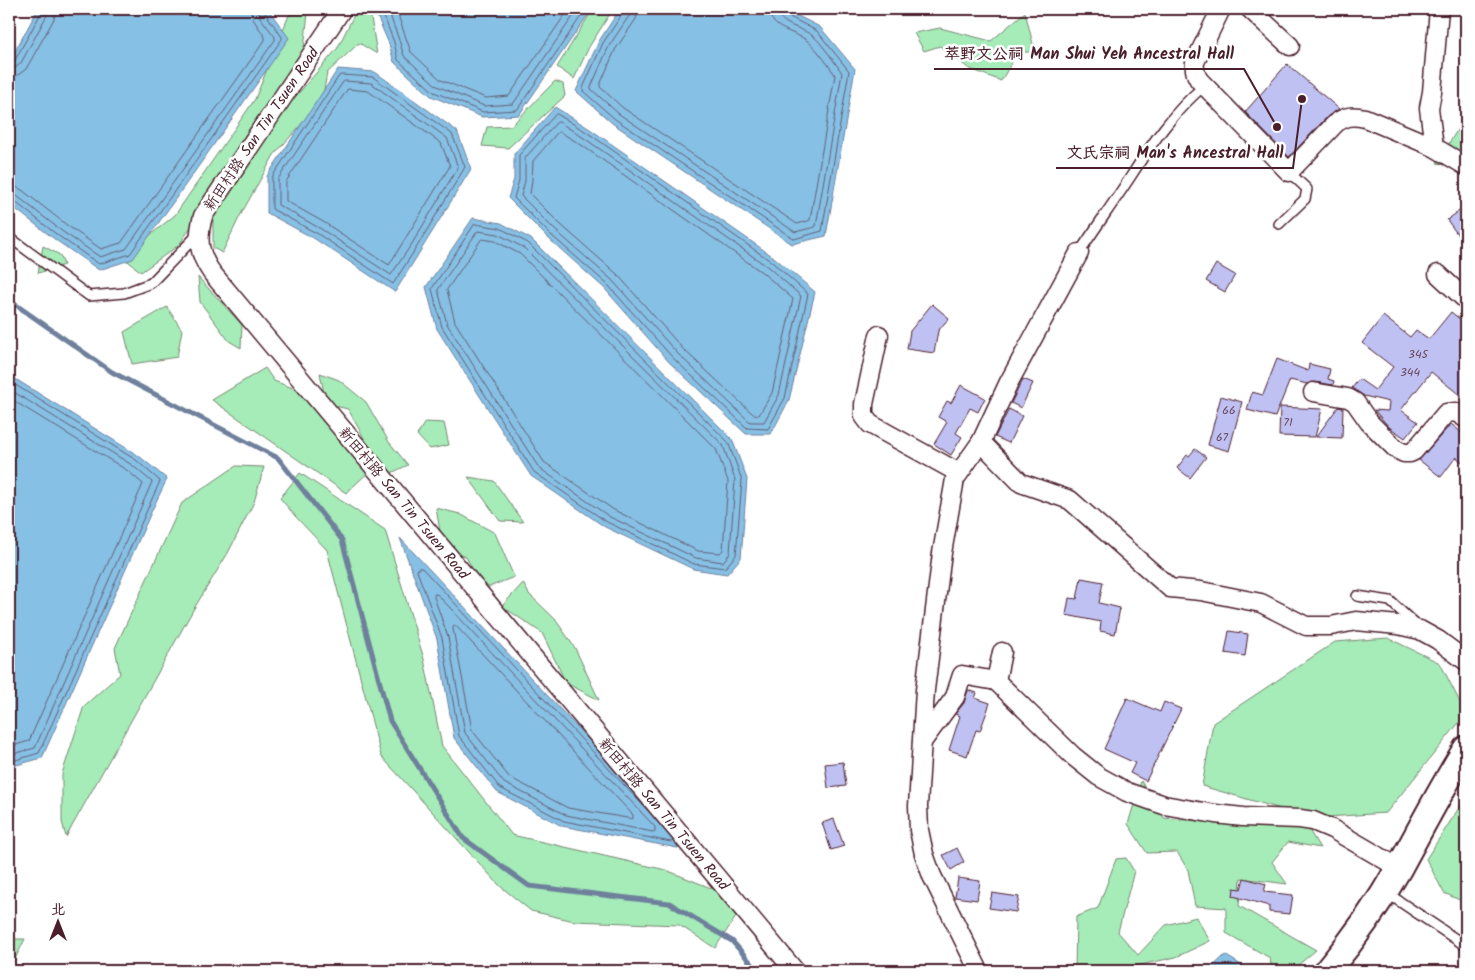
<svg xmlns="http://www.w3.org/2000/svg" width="1475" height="980" viewBox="0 0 1475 980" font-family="Kalam,'LXGW WenKai TC',sans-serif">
<rect width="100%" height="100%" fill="#fff"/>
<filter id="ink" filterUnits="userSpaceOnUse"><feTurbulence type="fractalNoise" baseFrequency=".02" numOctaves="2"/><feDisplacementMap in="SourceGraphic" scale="10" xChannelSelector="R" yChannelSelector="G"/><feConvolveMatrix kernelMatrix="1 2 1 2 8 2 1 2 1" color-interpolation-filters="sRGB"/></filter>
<g filter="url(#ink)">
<g fill="#a5ecb8" stroke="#788672">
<polygon points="357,9 375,9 371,18 377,54 359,43 327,73 322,101 274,155 240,216 222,253 213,248 213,218 290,103 337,49"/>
<polygon points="593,9 613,9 589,47 574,79 557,67"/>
<polygon points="1025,12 1035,52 1018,52 1001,81 968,68 940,46 924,51 914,33 940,28 991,41"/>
<polygon points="308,13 303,57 179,245 141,272 123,257 175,215 255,99 289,15"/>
<polygon points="555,81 563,84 565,96 508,148 482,146 487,127 511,126"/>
<polygon points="1459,127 1466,130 1466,172 1459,168 1437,163"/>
<polygon points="43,246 60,255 64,265 38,273"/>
<polygon points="198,277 242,325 241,348 229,341 200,302"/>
<polygon points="167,307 182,330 177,357 132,364 124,332"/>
<polygon points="265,368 274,381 309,394 372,469 346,493 212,400"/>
<polygon points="320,373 339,380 366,402 389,442 408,465 385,476 348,409 326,404"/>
<polygon points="425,422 444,423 449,445 430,449 417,435"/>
<polygon points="236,466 264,467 254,502 228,553 193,610 66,837 62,822 62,774 84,706 120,674 115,648 182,503"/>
<polygon points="300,473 385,530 424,659 442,746 512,835 666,870 746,902 715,948 679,925 574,921 531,911 500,886 381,756 327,550 296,517 280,498"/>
<polygon points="468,477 494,481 523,522 500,521"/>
<polygon points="436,508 460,514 495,533 514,577 484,589 466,557 442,543"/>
<polygon points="523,583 529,594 555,619 575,648 599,700 566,683 542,633 502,606"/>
<polygon points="1388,638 1440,663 1466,714 1386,813 1312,818 1202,786 1213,723 1335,642"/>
<polygon points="1141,781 1164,818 1197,821 1304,822 1320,848 1288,842 1272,862 1287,884 1241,878 1239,906 1316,950 1291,971 1272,971 1270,958 1226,933 1226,908 1195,906 1188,870 1177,852 1147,853 1128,824"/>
<polygon points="1466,797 1466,903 1444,893 1426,859"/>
<polygon points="1126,858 1134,871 1118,932 1138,955 1166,925 1196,917 1210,941 1176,957 1114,971 1075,971 1076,917 1098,908 1116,859"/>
<polygon points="9,939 25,939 9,971"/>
</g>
<g fill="#86c0e5" stroke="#6e809b">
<polygon points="38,9 268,9 289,38 133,259 99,270 57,241 9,204 9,62"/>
<polygon points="382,9 592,9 519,115 482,117 431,96 394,62 389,44 377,16"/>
<polygon points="620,9 784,9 820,27 855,69 826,236 792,244 612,123 576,91 599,41"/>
<polygon points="338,69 375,72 457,131 471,169 395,292 315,239 267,213 267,176"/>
<polygon points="555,107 590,129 775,258 815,292 789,400 771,434 746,434 669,362 604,288 548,238 508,198 514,179 514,154"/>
<polygon points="473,218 501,223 531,239 732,439 747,479 741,558 727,574 693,569 605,527 531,476 437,329 426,287"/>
<polygon points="9,375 139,456 167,479 153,508 42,758 9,767"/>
<polygon points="400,538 693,851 562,826 497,792 454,738 437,639"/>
<polygon points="1225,955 1251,971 1208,971"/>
</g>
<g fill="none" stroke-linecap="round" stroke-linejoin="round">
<g stroke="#625f75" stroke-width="1">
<polyline points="386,9 384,17 394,42 398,60 434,92 483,112 517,110 586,9"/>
<polyline points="392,9 391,18 399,40 404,56 437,86 484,106 513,104 578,9"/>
<polyline points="400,9 399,18 411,52 441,80 486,98 509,96 569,9"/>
<polyline points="624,9 623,13 603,43 583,88 583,91 615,119 794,239 822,231 849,71 817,31 786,15 783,9"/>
<path d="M631,9L629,16L609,46L591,87V89L619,114L795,232L815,227L816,226L842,73C837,65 820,41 813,36C802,27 778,26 777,9"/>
<path d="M638,9L636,19L615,50L600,85V87L623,108L797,224L808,221L810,220L835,75C828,64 819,52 810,43C796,30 770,32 769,9"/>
<polyline points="9,63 13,63 15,60 41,13 42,9"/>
<polyline points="9,69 15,68 21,63 47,15 48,9"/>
<polygon points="342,75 373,77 452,134 465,167 418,245 393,284 318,234 272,209 272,177 339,76"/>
<polyline points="9,77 18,75 26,69 54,19 56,9"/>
<polygon points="345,81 371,83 447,138 458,167 413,242 391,275 321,229 278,205 278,179 343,82"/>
<polygon points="348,89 368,91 441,143 450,166 389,265 325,223 286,201 286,182"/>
<polygon points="557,114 588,133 772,262 808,294 785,398 768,429 747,428 673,358 607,284 551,235 514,198 519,180 519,155 555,115"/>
<polygon points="559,122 584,138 768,267 801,296 779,395 764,422 750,422 678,354 612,280 555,230 521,196 525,181 525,158 556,123"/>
<polygon points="560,132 580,144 763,273 793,299 772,393 759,415 753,414 683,349 617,274 560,224 530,194 532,180 533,161 557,133"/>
<polyline points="9,186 16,187 22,190 68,226 101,249 121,243 265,40 265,37 253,19 250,9"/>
<polyline points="9,194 17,196 63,232 100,257 126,249 275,40 275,37 260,17 258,9"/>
<polyline points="9,200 14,201 60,237 99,264 130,254 282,39 282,37 265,13 264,9"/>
<polygon points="475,224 500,228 528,243 728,442 742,480 736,555 725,568 694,564 607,522 534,472 442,327 432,289"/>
<polygon points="478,231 498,234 524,248 723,445 735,480 730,553 723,562 696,558 610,517 539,468 447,324 438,290"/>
<polygon points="482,239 495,241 520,254 716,449 728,481 723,550 720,553 698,551 614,510 544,462 455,322 447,290"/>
<polyline points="9,381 136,460 160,481 39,753 9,762"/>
<polyline points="9,389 132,465 152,482 35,748 9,755"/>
<polyline points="9,398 128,471 143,484 29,741 9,747"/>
<polygon points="435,594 438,595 655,827 655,831 653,832 566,815 504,783 465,733 448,637 434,597"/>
<polygon points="454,626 457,627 633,815 633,819 568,808 509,777 472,730 453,629"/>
<polyline points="650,813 422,568 418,568 417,571 442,638 459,736 500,788 564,821 671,842 673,841"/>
</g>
<polyline stroke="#6e809b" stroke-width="5" points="9,300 112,372 278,458 342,540 390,721 463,838 529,886 669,903 732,941 758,971"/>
</g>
<g fill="#c0c1f3" stroke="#4a1f2b">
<polygon points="1287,64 1339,109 1328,116 1289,157 1245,112"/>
<polygon points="1466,206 1466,246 1447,220"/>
<polygon points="1216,264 1235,275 1225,292 1206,281"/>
<polygon points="932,304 949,318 938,331 934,353 907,349 910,331"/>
<polygon points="1451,312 1466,324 1466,400 1431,372 1401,410 1418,422 1405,438 1389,427 1374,410 1388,411 1389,402 1364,396 1352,388 1359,379 1375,390 1393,367 1362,343 1383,316 1410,337 1416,330 1429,339"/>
<polygon points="1277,359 1308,371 1309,364 1330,369 1328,379 1334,381 1333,385 1315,382 1307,384 1290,380 1275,417 1247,410 1252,392 1263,395"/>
<polygon points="1023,379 1033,383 1021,408 1011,403"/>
<polygon points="961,385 985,398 978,412 970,408 956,433 962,437 951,455 934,444 947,422 938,417 947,401 951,403"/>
<polygon points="1221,396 1242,402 1229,451 1208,445"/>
<polygon points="1280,407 1322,409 1315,437 1279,436"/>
<polygon points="1338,407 1343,408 1342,438 1316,437"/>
<polygon points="1009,409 1022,416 1009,443 995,437"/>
<polygon points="1451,424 1466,436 1466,465 1456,457 1441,477 1419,460"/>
<polygon points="1195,449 1206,457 1190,478 1177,468 1187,455 1189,456"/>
<polygon points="1081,578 1103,582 1099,603 1120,608 1115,634 1100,631 1101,622 1066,615 1069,598 1077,599"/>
<polygon points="1229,631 1248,634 1245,656 1225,653"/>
<polygon points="968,690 977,693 975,698 990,703 980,731 976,730 967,756 949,750 960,716 955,714 964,703"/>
<polygon points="1127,698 1160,712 1164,702 1181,709 1146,781 1130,773 1135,763 1104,749"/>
<polygon points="843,762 846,786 828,788 825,764"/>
<polygon points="834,819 844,846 831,850 822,823"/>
<polygon points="957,848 964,862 951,870 943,855"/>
<polygon points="958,878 980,881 977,900 955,897"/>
<polygon points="1244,878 1266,884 1264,892 1293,895 1290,914 1269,912 1269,906 1233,896 1234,888 1241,889"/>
<polygon points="992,893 1019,897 1016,912 989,908"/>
</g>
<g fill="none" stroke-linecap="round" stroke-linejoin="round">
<defs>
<g id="service">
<polyline points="1279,224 1305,199 1307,189 1289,172"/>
<polyline points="9,237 89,296 124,293 151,283 199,233"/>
<path d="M1079,253C1096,227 1114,202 1131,176C1152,143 1174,111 1204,86"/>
<polyline points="1357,596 1390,601 1417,626"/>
<polyline points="1387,893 1466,946"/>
</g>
<g id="minor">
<path d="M342,9L203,216C197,239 198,253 212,273L795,971"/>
<path d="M1221,9L1195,62C1194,69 1195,74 1199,80L1289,172L1336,123C1346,116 1353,115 1365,118L1434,147L1466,166"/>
<polyline points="1250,9 1290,46"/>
<polyline points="1434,147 1429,108 1432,92 1439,9"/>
<polyline points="1438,274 1466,300"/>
<polyline points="879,335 864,404 864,416 870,424 959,473"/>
<polyline points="1313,392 1348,398 1355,402 1369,422 1396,449 1404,453 1410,453 1414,451 1446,413 1456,412 1466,419"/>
<polyline points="981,442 1021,483 1070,500 1170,588 1201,591 1261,603 1306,626 1331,626 1356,621 1398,625 1420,630 1438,640 1466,661"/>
<polyline points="1002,652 996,681 1073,756 1098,776 1127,792 1164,805 1215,814 1243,817 1300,819 1313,821 1332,829 1399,868"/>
<polyline points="922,742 955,697 962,675 996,681"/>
<polyline points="979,971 932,876 924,854 919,830 918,806 925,690 942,553 955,479 981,442 1009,382 1079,253"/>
</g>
<path id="secondary" d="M1327,971C1354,939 1378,905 1399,868C1421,828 1442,787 1466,749"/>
</defs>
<use href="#service" stroke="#4a1f2b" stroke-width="12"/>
<use href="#minor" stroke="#4a1f2b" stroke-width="21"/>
<use href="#secondary" stroke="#4a1f2b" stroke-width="29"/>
<use href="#service" stroke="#fff" stroke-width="9"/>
<use href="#minor" stroke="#fff" stroke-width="18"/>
<use href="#secondary" stroke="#fff" stroke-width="25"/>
</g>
</g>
<g text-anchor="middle" stroke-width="5" stroke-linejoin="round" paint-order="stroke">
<g font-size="12" fill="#68485d">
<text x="1418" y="358">345</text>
<text x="1410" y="376">344</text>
<text x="1229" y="414">66</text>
<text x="1288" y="426">71</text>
<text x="1222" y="441">67</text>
</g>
<g font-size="15" fill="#4a1f2b" stroke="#fff">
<text transform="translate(261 129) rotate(-56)" y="5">新田村路 San Tin Tsuen Road</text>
<text transform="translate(404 503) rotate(50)" y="5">新田村路 San Tin Tsuen Road</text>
<text transform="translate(664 814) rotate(50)" y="5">新田村路 San Tin Tsuen Road</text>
</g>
</g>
<path fill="none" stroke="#4a1f2b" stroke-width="2" d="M1277 127L1244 69H934M1302 99L1293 168H1056"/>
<g fill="#4a1f2b" stroke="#fff" stroke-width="2">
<circle cx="1277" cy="127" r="5"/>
<circle cx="1302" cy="99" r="5"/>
</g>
<g font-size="16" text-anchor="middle" font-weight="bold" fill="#4a1f2b" stroke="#fff" stroke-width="5" stroke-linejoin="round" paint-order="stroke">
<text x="1089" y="59">萃野文公祠 Man Shui Yeh Ancestral Hall</text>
<text x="1175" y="158">文氏宗祠 Man's Ancestral Hall</text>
</g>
<rect width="1475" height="980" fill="none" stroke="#fff" stroke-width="30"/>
<rect x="15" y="15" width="1445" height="950" fill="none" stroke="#4a1f2b" stroke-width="2" filter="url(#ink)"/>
<g transform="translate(58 922)" stroke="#ffffff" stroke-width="4" paint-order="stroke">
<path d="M0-4L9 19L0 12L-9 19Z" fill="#4a1f2b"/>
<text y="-8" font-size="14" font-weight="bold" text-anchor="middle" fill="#4a1f2b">北</text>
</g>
</svg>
